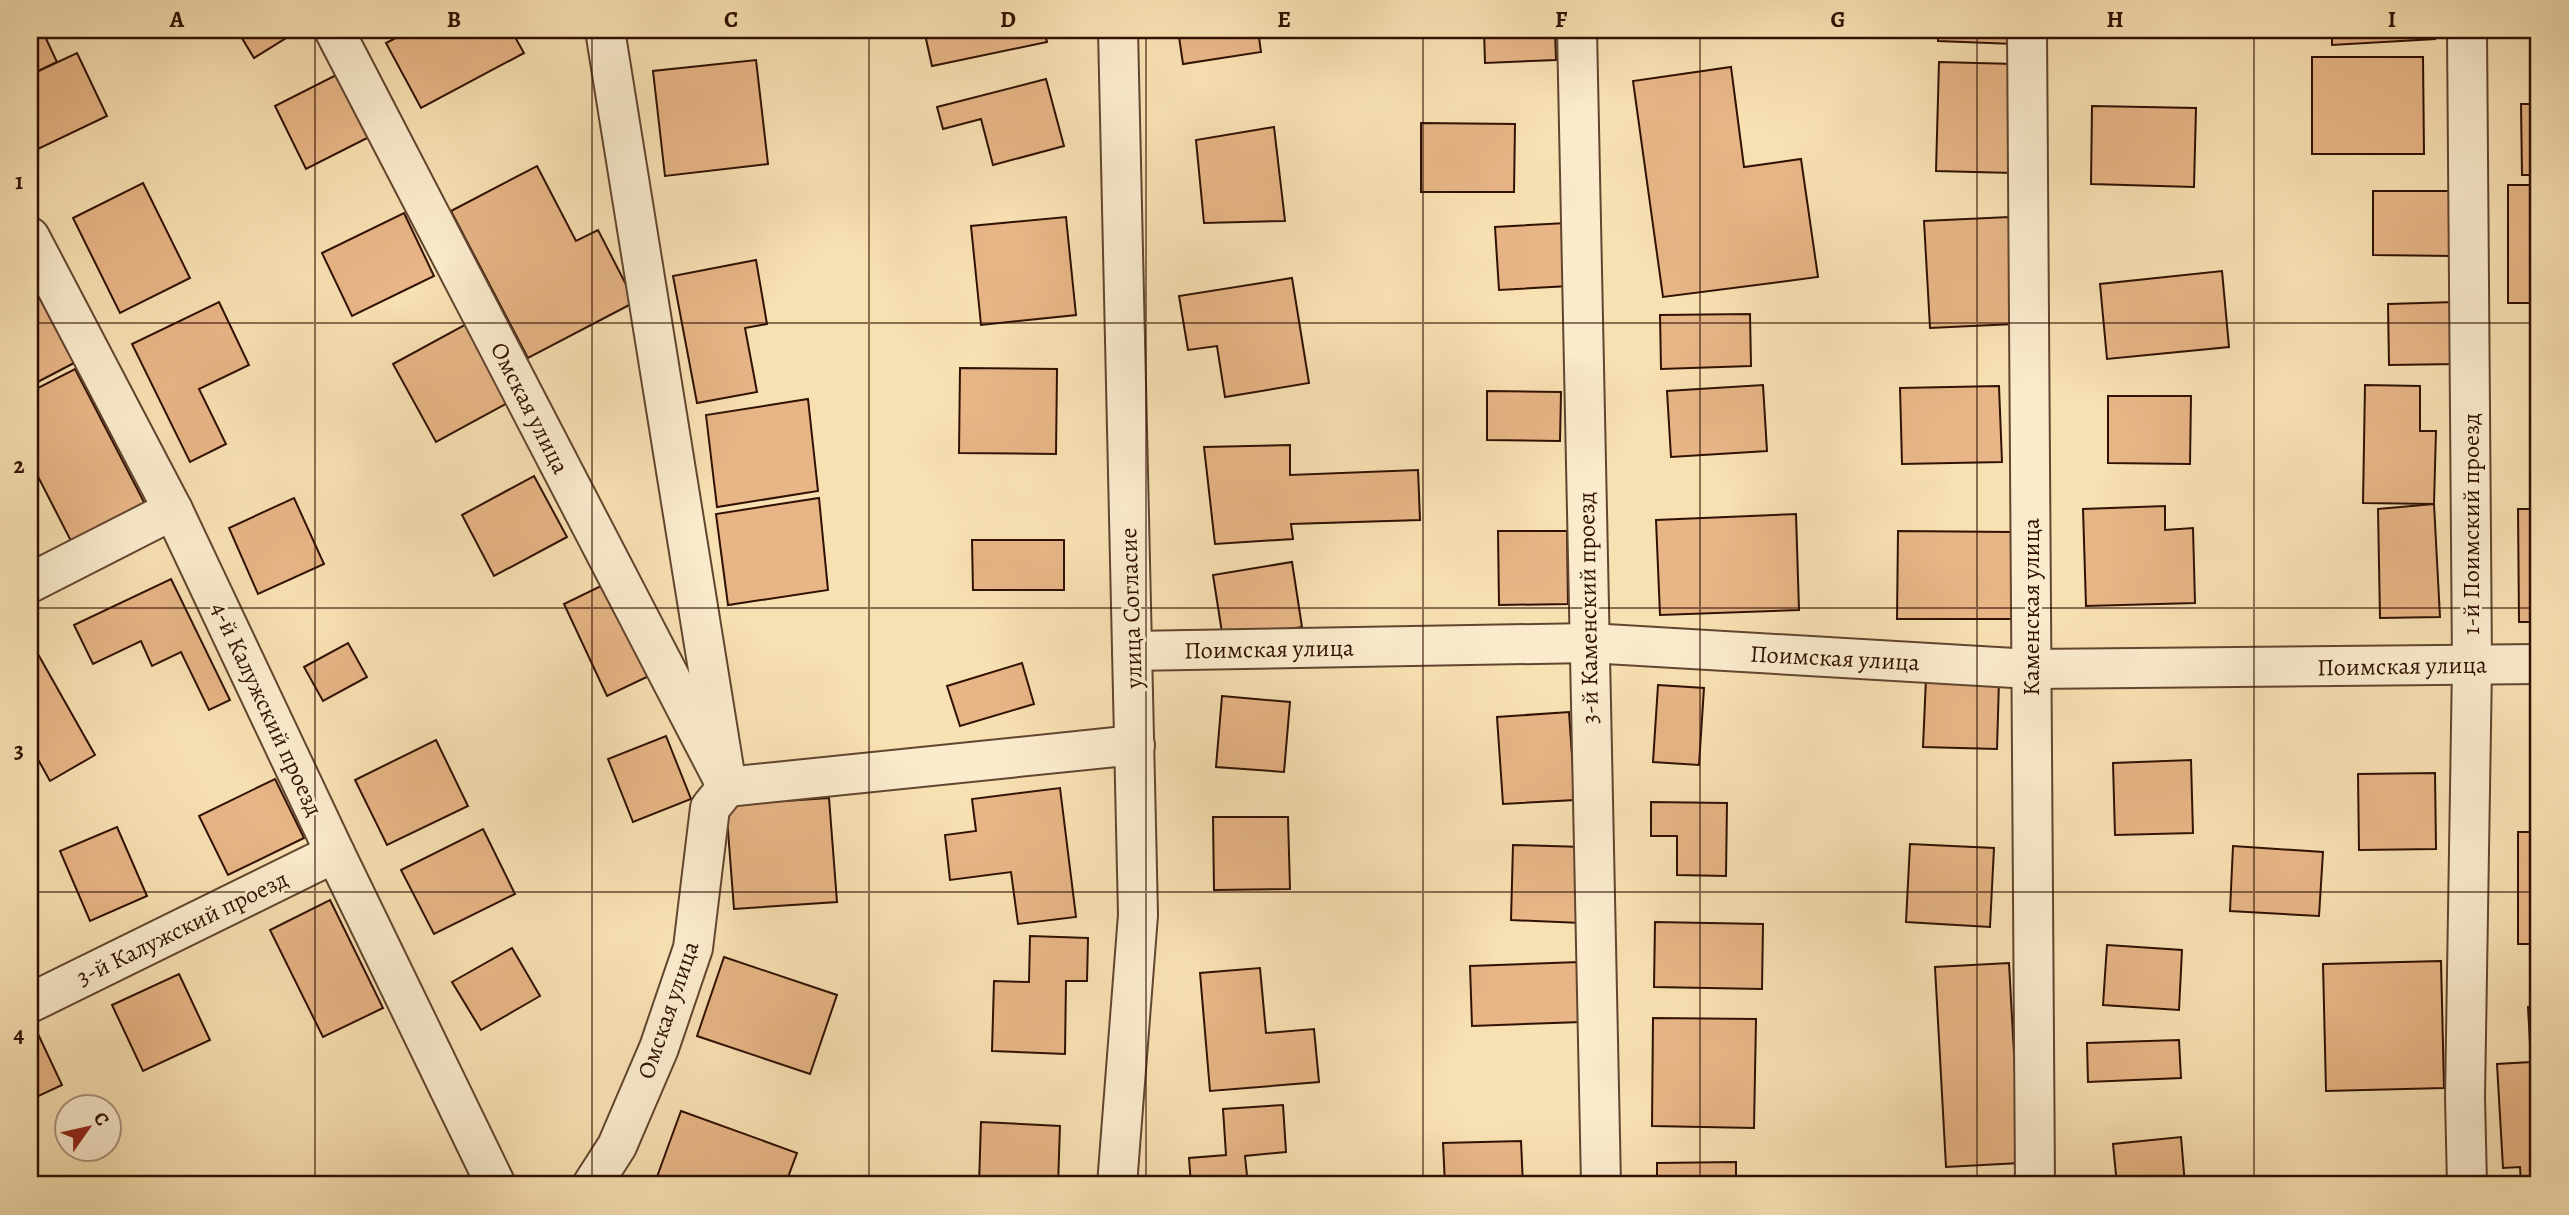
<svg xmlns="http://www.w3.org/2000/svg" width="2569" height="1215" viewBox="0 0 2569 1215" font-family="Alegreya,serif">
<rect width="100%" height="100%" fill="#f7e0b2"/>
<filter id="stains"><feTurbulence type="fractalNoise" baseFrequency=".00286" numOctaves="4"/><feColorMatrix values="0 0 0 0 .2 0 0 0 0 .09 0 0 0 0 .02 0 0 0 .5 -.17"/></filter>
<radialGradient id="worn" r=".72"><stop offset=".6" stop-color="#630" stop-opacity="0"/><stop offset="1" stop-color="#630" stop-opacity=".3"/></radialGradient>
<g fill="#e7b586" stroke="#311103" stroke-width="2">
<polygon points="30,30 42,30 57,62 30,75"/>
<polygon points="237,30 299,30 254,58"/>
<polygon points="411,30 511,30 524,53 421,108 386,43"/>
<polygon points="747,30 777,30 778,32 748,36"/>
<polygon points="924,30 1044,30 1047,42 932,66"/>
<polygon points="1178,30 1258,30 1261,52 1183,64"/>
<polygon points="1484,30 1555,30 1556,60 1485,63"/>
<polygon points="1938,30 2014,30 2014,44 1938,41"/>
<polygon points="2111,30 2195,30 2195,33 2111,35"/>
<polygon points="2332,30 2434,30 2435,39 2332,45"/>
<polygon points="2513,30 2539,30 2539,37 2513,36"/>
<polygon points="77,53 107,116 38,149 30,132 30,75"/>
<polygon points="2312,57 2423,57 2424,154 2312,154"/>
<polygon points="756,60 768,164 665,176 653,71"/>
<polygon points="1939,62 2015,64 2013,173 1936,171"/>
<polygon points="1731,67 1744,167 1801,159 1818,277 1663,297 1633,81"/>
<polygon points="342,72 375,134 306,169 275,106"/>
<polygon points="1046,79 1064,146 993,165 981,119 943,129 937,107"/>
<polygon points="2521,104 2539,104 2539,175 2522,175"/>
<polygon points="2092,106 2196,108 2194,187 2091,184"/>
<polygon points="1421,123 1515,124 1514,192 1421,192"/>
<polygon points="1274,127 1285,221 1204,223 1196,140"/>
<polygon points="537,166 576,241 598,230 635,302 528,358 451,211"/>
<polygon points="143,183 190,278 120,313 73,218"/>
<rect x="2508" y="185" width="31" height="118"/>
<polygon points="2373,191 2454,191 2453,256 2373,255"/>
<polygon points="404,213 434,276 352,316 322,253"/>
<polygon points="1066,217 1076,315 981,325 971,226"/>
<polygon points="2009,217 2014,324 1930,328 1924,221"/>
<polygon points="1566,223 1569,286 1499,290 1495,227"/>
<polygon points="756,260 767,324 745,328 757,392 697,403 673,276"/>
<polygon points="2222,271 2229,347 2107,359 2100,284"/>
<polygon points="1292,278 1309,383 1225,397 1217,346 1188,350 1179,296"/>
<polygon points="30,280 74,363 30,386"/>
<polygon points="219,302 249,365 199,389 226,444 190,462 132,344"/>
<polygon points="2455,302 2456,364 2389,365 2388,304"/>
<polygon points="1750,314 1751,366 1661,369 1660,315"/>
<polygon points="470,322 513,400 436,442 393,364"/>
<polygon points="960,368 1057,369 1056,454 959,453"/>
<polygon points="75,369 145,504 71,541 30,461 30,392"/>
<polygon points="1763,385 1767,451 1671,457 1667,391"/>
<polygon points="2365,385 2420,386 2420,431 2436,431 2434,504 2363,503"/>
<polygon points="1999,386 2002,462 1902,464 1900,388"/>
<polygon points="1487,391 1561,392 1560,441 1487,440"/>
<polygon points="2108,396 2191,396 2190,464 2108,463"/>
<polygon points="808,399 818,491 717,507 706,415"/>
<polygon points="1290,445 1290,475 1418,470 1420,520 1291,524 1293,539 1215,544 1204,447"/>
<polygon points="534,476 567,537 494,576 462,515"/>
<polygon points="294,498 324,564 258,594 229,528"/>
<polygon points="819,498 828,590 728,605 716,514"/>
<polygon points="2434,504 2440,617 2380,618 2378,509"/>
<polygon points="2165,506 2165,530 2193,528 2195,603 2086,606 2083,509"/>
<polygon points="2518,509 2539,509 2539,622 2519,622"/>
<polygon points="1796,514 1799,610 1660,615 1656,520"/>
<polygon points="1498,531 1567,531 1568,604 1499,605"/>
<polygon points="1898,531 2012,532 2011,619 1897,619"/>
<polygon points="972,540 1064,540 1064,590 973,590"/>
<polygon points="1292,562 1302,627 1223,639 1213,575"/>
<polygon points="171,579 230,700 209,710 181,652 152,666 141,641 93,664 74,625"/>
<polygon points="607,583 651,675 607,696 564,604"/>
<polygon points="30,640 95,755 50,781 30,745"/>
<polygon points="348,643 367,677 323,701 304,667"/>
<polygon points="1022,663 1034,704 960,726 947,686"/>
<polygon points="1926,678 1999,680 1997,749 1923,747"/>
<polygon points="1658,685 1704,688 1699,765 1653,762"/>
<polygon points="1222,696 1290,702 1284,772 1216,767"/>
<polygon points="1569,712 1575,800 1503,804 1497,717"/>
<polygon points="666,736 691,799 633,822 608,759"/>
<polygon points="436,740 468,806 387,845 355,780"/>
<polygon points="2191,760 2193,833 2115,835 2113,763"/>
<polygon points="2435,773 2436,849 2359,850 2358,774"/>
<polygon points="275,779 304,838 228,875 199,816"/>
<polygon points="1060,788 1076,917 1018,924 1011,872 950,880 945,835 976,831 972,799"/>
<polygon points="829,798 837,902 734,909 726,805"/>
<polygon points="1651,802 1727,803 1726,876 1677,875 1677,836 1651,836"/>
<polygon points="1213,817 1288,817 1290,889 1214,890"/>
<polygon points="117,827 147,896 90,921 60,851"/>
<polygon points="483,829 515,894 434,934 401,870"/>
<rect x="2518" y="832" width="21" height="112"/>
<polygon points="1910,844 1994,848 1990,927 1906,922"/>
<polygon points="1513,845 1584,847 1581,923 1511,920"/>
<polygon points="2233,846 2323,852 2319,916 2230,911"/>
<polygon points="330,900 383,1008 323,1037 270,930"/>
<polygon points="1655,922 1763,924 1762,989 1654,987"/>
<polygon points="1030,936 1088,938 1087,981 1066,981 1065,1054 992,1051 994,981 1029,982"/>
<polygon points="2107,945 2182,950 2179,1010 2103,1005"/>
<polygon points="512,948 540,996 481,1030 452,982"/>
<polygon points="724,957 837,995 810,1074 697,1036"/>
<polygon points="2441,961 2444,1088 2326,1091 2323,964"/>
<polygon points="1579,962 1581,1022 1472,1026 1470,966"/>
<polygon points="2009,963 2020,1163 1946,1167 1935,967"/>
<polygon points="1260,968 1266,1033 1314,1029 1319,1082 1210,1091 1200,973"/>
<polygon points="179,974 210,1040 143,1071 112,1005"/>
<polygon points="2539,1006 2539,1185 2521,1185 2520,1167 2503,1168 2497,1064 2531,1062 2528,1007"/>
<polygon points="30,1017 62,1085 30,1100"/>
<polygon points="1653,1018 1756,1019 1754,1128 1652,1126"/>
<polygon points="2179,1040 2181,1078 2088,1082 2087,1043"/>
<polygon points="1283,1105 1286,1152 1245,1156 1248,1185 1191,1185 1189,1158 1226,1155 1223,1109"/>
<polygon points="681,1111 797,1153 785,1185 654,1185"/>
<polygon points="981,1122 1060,1126 1058,1185 979,1185"/>
<polygon points="2181,1137 2185,1185 2117,1185 2113,1144"/>
<polygon points="1521,1141 1523,1185 1445,1185 1443,1143"/>
<polygon points="1736,1162 1736,1185 1657,1185 1657,1163"/>
</g>
<g fill="none" stroke-linecap="round" stroke-linejoin="round">
<defs>
<g id="minor">
<polyline points="334,30 727,787 1135,745"/>
<polyline points="1577,30 1601,1185"/>
<polyline points="2027,30 2035,1185"/>
<polyline points="30,237 173,510 335,853 496,1185"/>
<polyline points="30,583 173,510"/>
<polyline points="1132,651 1589,643 2031,669 2539,664"/>
<polyline points="30,1003 335,853"/>
<polyline points="592,1185 617,1146 659,1048 693,948 710,808 727,787 605,30"/>
<polyline points="1117,1185 1138,915 1118,30"/>
<polyline points="2467,1185 2465,1097 2472,666 2467,30"/>
</g>
</defs>
<use href="#minor" stroke="#62452f" stroke-width="42"/>
<use href="#minor" stroke="#faebcd" stroke-width="38"/>
</g>
<path fill="none" stroke="#311103" stroke-width="2" stroke-opacity="0.55" d="M315,30V1185M592,30V1185M869,30V1185M1146,30V1185M1423,30V1185M1700,30V1185M1977,30V1185M2254,30V1185M30,323H2539M30,608H2539M30,892H2539"/>
<g text-anchor="middle" stroke-width="6" stroke-linejoin="round" paint-order="stroke">
<g font-size="24" fill="#311103" stroke="#faebcd">
<text transform="translate(530 408) rotate(63)" y="8">Омская улица</text>
<text transform="translate(2471 524) rotate(-90)" y="8">1-й Поимский проезд</text>
<text transform="translate(2031 607) rotate(-90)" y="8">Каменская улица</text>
<text transform="translate(1131 608) rotate(-92)" y="8">улица Согласие</text>
<text transform="translate(1588 608) rotate(-91)" y="8">3-й Каменский проезд</text>
<text transform="translate(1269 649) rotate(-1)" y="8">Поимская улица</text>
<text transform="translate(1835 658) rotate(3)" y="8">Поимская улица</text>
<text transform="translate(2402 666) rotate(-1)" y="8">Поимская улица</text>
<text transform="translate(267 709) rotate(65)" y="8">4-й Калужский проезд</text>
<text transform="translate(182 928) rotate(-26)" y="8">3-й Калужский проезд</text>
<text transform="translate(668 1010) rotate(-71)" y="8">Омская улица</text>
</g>
</g>
<rect width="2569" height="1215" fill="none" stroke="#f7e0b2" stroke-width="77"/>
<g transform="translate(88 1128) rotate(56)"><circle r="33" fill="#faebcd" stroke="#aa947c" stroke-width="2"/>
<path d="M0-5L12 26L0 18L-12 26Z" fill="#8f2418"/>
<text y="-10" font-size="19" font-weight="bold" text-anchor="middle" fill="#311103">С</text>
</g>
<rect x="38" y="38" width="2492" height="1138" fill="none" stroke="#311103" stroke-width="2.5"/>
<g font-size="23" text-anchor="middle" font-weight="bold" fill="#311103">
<text x="177" y="27">A</text>
<text x="454" y="27">B</text>
<text x="731" y="27">C</text>
<text x="1008" y="27">D</text>
<text x="1284" y="27">E</text>
<text x="1561" y="27">F</text>
<text x="1838" y="27">G</text>
<text x="2115" y="27">H</text>
<text x="2392" y="27">I</text>
<text x="19" y="189">1</text>
<text x="19" y="473">2</text>
<text x="19" y="758">3</text>
<text x="19" y="1042">4</text>
</g>
<rect width="100%" height="100%" filter="url(#stains)"/>
<rect width="100%" height="100%" fill="url(#worn)"/>
</svg>
